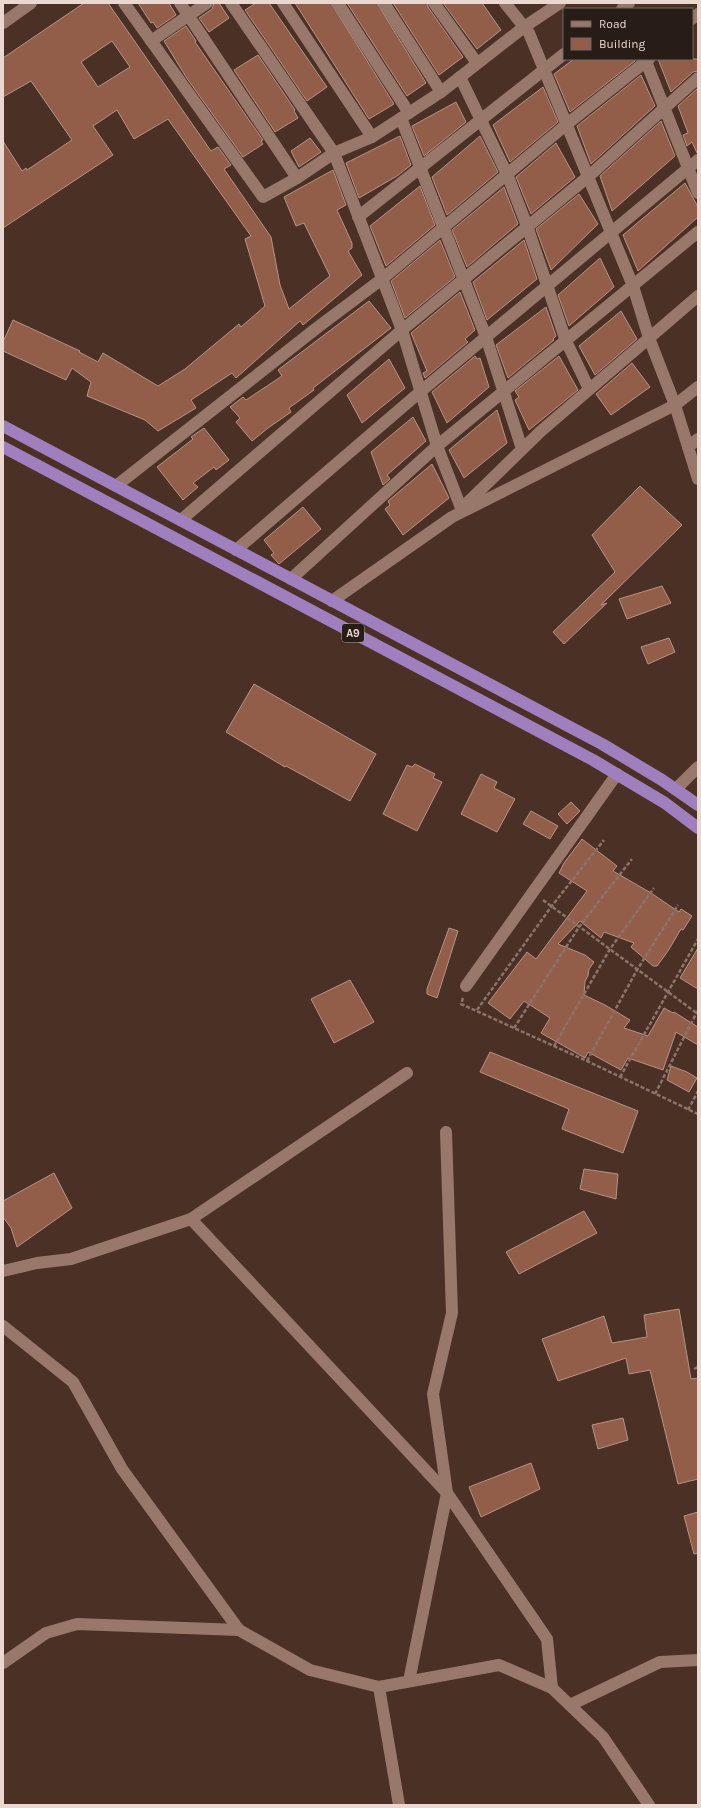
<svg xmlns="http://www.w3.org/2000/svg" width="701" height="1808" viewBox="0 0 701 1808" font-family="Karla,sans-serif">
<rect width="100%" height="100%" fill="#4b3025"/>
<g fill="#935e49" stroke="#b59486" fill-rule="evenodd">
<path d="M84,3H108L211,151L218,147L231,165L224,169L271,237L280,285L289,309L330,276L304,223L296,226L284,197L333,170L346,205L337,210L352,243V248L348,251L362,275L303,325L300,321L236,378L232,373L191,400L196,408L158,431L145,420L87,396L91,382L72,368L66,380L3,351V342L13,320L80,351L79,352L98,362L103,353L158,386L185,369L239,324L241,327L265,306L245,239L251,236L168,119L134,139L117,110L93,126L113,155L3,228V141L22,171L26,168L27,170L72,140L31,81L3,97V58ZM112,41L130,67L98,87L81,62Z"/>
<polygon points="138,3 169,3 176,15 157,28 153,22 151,23"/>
<polygon points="214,3 219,3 229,18 209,32 199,18 212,9"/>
<polygon points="256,3 269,3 327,87 307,101 245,10"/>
<polygon points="295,3 331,3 394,104 369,119"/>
<polygon points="347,3 377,3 426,83 407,96"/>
<polygon points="393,3 427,3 428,7 463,57 439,75"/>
<polygon points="443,3 482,3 501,30 477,49"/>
<polygon points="186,26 196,41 195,42 263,140 261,141 263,144 243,157 186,77 164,41"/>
<polygon points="258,55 295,110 294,111 298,118 275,132 234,70"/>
<polygon points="574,59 634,59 635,61 570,112 554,74"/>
<polygon points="658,59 698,59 698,71 693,72 671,92"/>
<polygon points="641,75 655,106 591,164 577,126"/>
<polygon points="543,87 558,122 510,162 493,125"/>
<polygon points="698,88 698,153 697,153 692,142 687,146 683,135 688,133 678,106"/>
<polygon points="456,102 466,122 424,156 412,126"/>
<polygon points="661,121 675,156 612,211 600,176"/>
<polygon points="400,136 411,165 397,176 359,198 346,163"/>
<polygon points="480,136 498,172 447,215 432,177"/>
<polygon points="310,138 321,152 299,167 291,151"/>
<polygon points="556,143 575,177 531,214 516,177"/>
<polygon points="685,183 698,207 698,217 638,271 623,235"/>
<polygon points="420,186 435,225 386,266 370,226"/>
<polygon points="504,187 518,224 467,267 452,230"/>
<polygon points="579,194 598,224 551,270 536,229"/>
<polygon points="440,240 455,277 405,318 391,281"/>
<polygon points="524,240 537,279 487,320 473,282"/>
<polygon points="600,258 614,287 569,326 558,295"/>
<polygon points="460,292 475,330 465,339 468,342 425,378 423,373 427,371 411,333"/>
<polygon points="369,301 391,328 313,388 314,390 289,408 291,412 268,428 252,441 236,422 240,418 230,407 243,397 246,400 282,376 278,370"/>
<polygon points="546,307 556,336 553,339 554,340 508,378 496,345"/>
<polygon points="621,311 637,339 595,375 579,346"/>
<polygon points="475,356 477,359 480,358 489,387 447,423 432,392"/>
<polygon points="559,356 578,390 529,430 515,400 519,397 515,391"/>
<polygon points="389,359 405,388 362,423 347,395"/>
<polygon points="632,363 650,387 611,415 596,394"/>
<polygon points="497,410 507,443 464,478 449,450"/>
<polygon points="413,417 426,441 387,475 390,479 383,485 371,452"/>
<polygon points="204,428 229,460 216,470 214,467 193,483 198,487 183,500 157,467 193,439 191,437"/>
<polygon points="432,464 449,498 403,535 385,509 390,505 388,501"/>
<polygon points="640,486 682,525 601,605 607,603 564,644 553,632 615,572 592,535"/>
<polygon points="303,507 321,529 279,564 271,555 274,553 264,540"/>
<polygon points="662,586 671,603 627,619 619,599"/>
<polygon points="669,638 675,652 648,664 641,647"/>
<polygon points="254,684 376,754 350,801 286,766 285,767 226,732"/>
<polygon points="415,764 435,774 433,778 442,782 417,831 383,814 407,765 412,767"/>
<polygon points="481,774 497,782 494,788 515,799 497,832 461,814"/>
<polygon points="571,802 580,811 567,824 558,814"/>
<polygon points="531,811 558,826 550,839 523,824"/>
<polygon points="582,839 617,866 613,871 651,893 679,912 681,909 692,916 683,930 681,929 668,951 657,966 653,966 631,947 634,943 604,932 601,938 580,921 558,944 585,955 594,962 589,969 588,976 585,981 584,995 605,1005 630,1020 624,1028 648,1036 664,1008 673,1013 674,1012 698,1027 698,1045 676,1032 663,1070 628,1058 621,1070 588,1052 585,1058 541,1033 550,1018 524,1001 510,1019 488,1003 527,952 536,959 587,891 559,873 564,863"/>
<polygon points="449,928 458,931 437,998 427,994 427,989"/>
<polygon points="698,948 698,989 680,978"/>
<polygon points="350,980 374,1022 334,1043 311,999"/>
<polygon points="490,1052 638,1111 623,1153 562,1129 569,1109 480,1072"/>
<polygon points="671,1066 687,1072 697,1078 689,1092 667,1080"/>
<polygon points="584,1169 618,1174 616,1199 580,1189"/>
<polygon points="54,1173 72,1208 17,1247 11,1228 3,1217 3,1201"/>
<polygon points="584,1211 597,1233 519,1274 506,1252"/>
<polygon points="679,1309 691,1379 698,1378 698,1479 678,1484 650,1370 629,1374 626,1358 558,1381 542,1339 604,1316 612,1343 647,1337 644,1315"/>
<polygon points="623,1418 628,1440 598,1449 592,1425"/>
<polygon points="531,1463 540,1489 481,1517 469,1487"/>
<polygon points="698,1512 698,1553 694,1554 684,1516"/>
</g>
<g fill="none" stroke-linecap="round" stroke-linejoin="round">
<g stroke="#8b746b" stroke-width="2.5" stroke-dasharray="4 2" stroke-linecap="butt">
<polyline points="543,900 698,1014"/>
<polyline points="463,998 461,1004 587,1061 698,1114"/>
<polyline points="477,1010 551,907 604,840"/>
<polyline points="514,1028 579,927 632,859"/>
<polyline points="554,1046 610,949 654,888"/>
<polyline points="587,1061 637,970 678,905"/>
<polyline points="620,1077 698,939"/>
<polyline points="655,1094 698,1010"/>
<polyline points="688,1110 698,1091"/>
<polyline points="694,1369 698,1367"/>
</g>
<g stroke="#98786b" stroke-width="12">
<polyline points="124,3 263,197 297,178 334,153 372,137 441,92 524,27 560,3"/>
<polyline points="180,3 297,178"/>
<polyline points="231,3 334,153 402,330 437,446 461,508"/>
<polyline points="283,3 372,137"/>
<polyline points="338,3 409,113"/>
<polyline points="384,3 441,92"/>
<polyline points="434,3 477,63"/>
<polyline points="505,3 529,33 633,286 649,338 675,405 698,479"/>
<polyline points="622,9 629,3"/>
<polyline points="692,19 698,14"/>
<polyline points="3,23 31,3"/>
<polyline points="151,41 207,3"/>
<polyline points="645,59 698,193"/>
<polyline points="460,77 507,174 527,226 566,341 589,389"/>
<polyline points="401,118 486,337 522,449"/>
<polyline points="358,217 564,54"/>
<polyline points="688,447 698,439"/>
<polyline points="116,486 318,327 382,279 567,124 649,59"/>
<polyline points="462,508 541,431 698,296"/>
<polyline points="181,520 402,330 589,176 698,78"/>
<polyline points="236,550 420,392 698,160"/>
<polyline points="291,579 437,446 698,232"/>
<polyline points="332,601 452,517 675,405 698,387"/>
<polyline points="676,789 698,767"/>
<polyline points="466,986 617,774"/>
<polyline points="191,1219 447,1493 547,1639 552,1688"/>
<polyline points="3,1271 37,1263 71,1259 191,1219 407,1073"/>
<polyline points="3,1326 73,1382 122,1469 239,1630"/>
<polyline points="3,1663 46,1633 77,1624 239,1630 310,1670 379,1687 499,1665 552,1688 603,1737 649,1805"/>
<polyline points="409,1681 447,1493 433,1394 452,1313 446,1132"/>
<polyline points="379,1687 399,1805"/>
<polyline points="570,1705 660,1662 698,1660"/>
</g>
<g stroke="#a07fbf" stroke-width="12">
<polyline points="3,426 602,744 662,780 698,805"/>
<polyline points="3,447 593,760 665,803 698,828"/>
</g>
</g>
<g text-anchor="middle" stroke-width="4" stroke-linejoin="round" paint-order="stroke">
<rect fill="#281c16" stroke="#af9f98" stroke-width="1" x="342" y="624" width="22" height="18" rx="3"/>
<g font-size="11" font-weight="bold" fill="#e9d7d0">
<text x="353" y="637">A9</text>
</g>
</g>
<rect width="701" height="1808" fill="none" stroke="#e9d7d0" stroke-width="8"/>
<rect x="563" y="8" width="130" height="52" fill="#281c16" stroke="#756760"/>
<rect x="571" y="21" width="20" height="6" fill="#98786b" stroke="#756760"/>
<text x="599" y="28" font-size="12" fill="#e9d7d0">Road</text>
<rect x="571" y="38" width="20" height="12" fill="#935e49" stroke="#756760"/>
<text x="599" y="48" font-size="12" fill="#e9d7d0">Building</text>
</svg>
